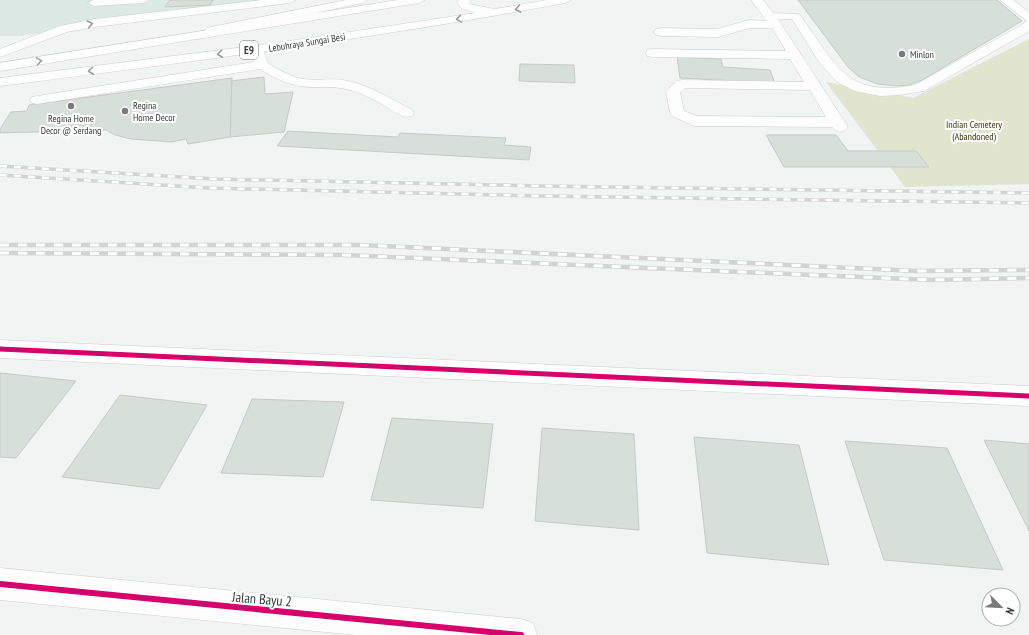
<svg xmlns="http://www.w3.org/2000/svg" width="1029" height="635" viewBox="0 0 1029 635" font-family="'PT Sans Narrow',sans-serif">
<rect width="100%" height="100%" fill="#f0f4f3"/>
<polygon fill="#dde9e5" points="0,0 273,0 21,36 0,36"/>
<polygon fill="#e1e5cd" points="1029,39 1029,184 905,187 826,82 913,98"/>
<g fill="#d6e0d8" stroke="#c7c9c8">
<polygon points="170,0 213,0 210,5 165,7"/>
<polygon points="798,0 997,0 1022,21 922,80 909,85 896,86 878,84 859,77 848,67"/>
<polygon points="677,57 721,59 723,67 770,70 775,83 680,78"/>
<polygon points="520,64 574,65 575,83 519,81"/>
<polygon points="264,77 265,94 293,92 284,132 230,137 231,81"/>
<polygon points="232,78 230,137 188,144 186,139 171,142 131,139 115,135 106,130 0,133 0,129 11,112 27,111 29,105"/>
<polygon points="288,131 398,137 400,133 506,138 504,145 531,147 529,160 277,146"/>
<polygon points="766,135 836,135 848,151 916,151 929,167 784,167"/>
<polygon points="0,373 76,381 16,458 0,457"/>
<polygon points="120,395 207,405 159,489 62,477"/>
<polygon points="252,399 344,402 323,477 221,473"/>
<polygon points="392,418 493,424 483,508 371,500"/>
<polygon points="542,428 634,434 639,530 535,521"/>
<polygon points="694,437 799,445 829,565 707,553"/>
<polygon points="984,440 1029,444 1029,531"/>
<polygon points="845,441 947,448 1003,570 884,560"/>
</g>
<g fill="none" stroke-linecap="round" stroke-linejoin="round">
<defs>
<g id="minor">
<polygon points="93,0 149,0 143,3 94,6 88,3"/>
<polygon points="262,0 296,0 290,3 95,27 67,32 0,57 0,49 60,26 95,19"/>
<polygon points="346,0 368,0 362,3 211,35 207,34 205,31 207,28 211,27"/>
<path d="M751,0H763L773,13L799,14C835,61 843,99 915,85L1020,26L1027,21L1000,0H1013L1029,12V31L924,91L900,95L880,96L855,91L837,82L819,62L792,19H778L848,127L845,130L840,132L835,130L832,127L694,126L672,116L670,113L666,91L677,81L682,80L804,82L790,59L652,57L647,56L646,53L647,50L652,49L786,51L772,28H750L718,37L660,36L656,35L654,32L656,29L660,28L717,29L749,20L767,21ZM685,88L810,90L826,117L697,116L684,111L680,92Z"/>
<path d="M257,46L262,47L268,63C277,69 288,75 298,78C314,82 331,77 348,81C371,86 391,99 412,110L414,113L412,116L407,117L402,116C384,106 366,93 346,89C334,86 321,88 309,87C291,86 275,79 260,69L37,104L32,103L30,100L32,97L37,96L254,62L251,50L252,47Z"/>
<polygon points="0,340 1029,386 1029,406 0,358"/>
<polygon points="0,568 521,619 533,623 537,635 356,635 0,600"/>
</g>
<g id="highway">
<polygon points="398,0 425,0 419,3 0,71 0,63"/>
<path d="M459,0H471L469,4L495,9L547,0H571L565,3C378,38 189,62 0,86V78L283,42L475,13L461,8L457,2Z"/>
</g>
</defs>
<use href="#minor" stroke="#cccfcf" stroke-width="1"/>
<use href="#highway" stroke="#cccfcf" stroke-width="1"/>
<use href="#minor" fill="#fdfdfd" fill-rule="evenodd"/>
<use href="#highway" fill="#fdfdfd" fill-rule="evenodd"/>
<defs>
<g id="rail-far1">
<polyline points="0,166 215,179 542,186 1029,193"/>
<polyline points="0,175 209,188 541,196 1029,203"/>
</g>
<g id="rail">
<polyline points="0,245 361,245 917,271 1029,270"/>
<polyline points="0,253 344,255 931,280 1029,278"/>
</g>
</defs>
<use href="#rail-far1" stroke="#d2d3d3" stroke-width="3.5"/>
<use href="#rail" stroke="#d2d3d3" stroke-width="4.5"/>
<use href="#rail-far1" stroke="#fff" stroke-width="2.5" stroke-dasharray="7" stroke-linecap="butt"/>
<use href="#rail" stroke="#fff" stroke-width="3" stroke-dasharray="9" stroke-linecap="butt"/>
<defs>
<polyline id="cycleway-far1" points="0,349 1029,396"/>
<polyline id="cycleway" points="0,584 521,635"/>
</defs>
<use href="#cycleway-far1" stroke="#fff" stroke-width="8"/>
<use href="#cycleway" stroke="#fff" stroke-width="9"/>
<use href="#cycleway-far1" stroke="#d6006c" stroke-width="5"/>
<use href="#cycleway" stroke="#d6006c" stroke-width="6"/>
</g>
<defs><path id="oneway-chevron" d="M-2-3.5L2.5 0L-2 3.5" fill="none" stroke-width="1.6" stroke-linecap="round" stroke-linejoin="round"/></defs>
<g stroke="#9a9c9b">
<use href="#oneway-chevron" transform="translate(518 9) rotate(169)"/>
<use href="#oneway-chevron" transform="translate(459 19) rotate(171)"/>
<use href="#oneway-chevron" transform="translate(90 24) rotate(-11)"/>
<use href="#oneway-chevron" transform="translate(220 54) rotate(173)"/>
<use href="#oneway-chevron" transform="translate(39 61) rotate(-9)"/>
<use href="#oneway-chevron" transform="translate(91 71) rotate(173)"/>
</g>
<g fill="#787b7a" stroke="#fff" stroke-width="1.5">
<circle cx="902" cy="54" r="4"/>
<circle cx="71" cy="106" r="4"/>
<circle cx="125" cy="111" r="4"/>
</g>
<g text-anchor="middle" stroke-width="4" stroke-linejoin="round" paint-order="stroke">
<g font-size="10" fill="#373a39" stroke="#fff">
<text transform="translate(307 42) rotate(-9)" y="4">Lebuhraya Sungai Besi</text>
</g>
<g font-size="10" fill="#373a39" stroke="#fff" text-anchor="start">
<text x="910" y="58">Minlon</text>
<text x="133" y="109">Regina<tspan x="133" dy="12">Home Decor</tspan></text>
<text x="71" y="122" text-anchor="middle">Regina Home<tspan x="71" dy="12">Decor @ Serdang</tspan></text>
</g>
<g font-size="10" fill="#33350b" stroke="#fff">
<text x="974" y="128">Indian Cemetery<tspan x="974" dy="12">(Abandoned)</tspan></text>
</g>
<rect fill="#fff" stroke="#737574" stroke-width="1" x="240" y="41" width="18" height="18" rx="3"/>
<g font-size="11" font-weight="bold" fill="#373a39">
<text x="249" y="54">E9</text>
</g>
<g font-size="14" fill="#373a39" stroke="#fff">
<text transform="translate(262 599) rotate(5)" y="5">Jalan Bayu 2</text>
</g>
</g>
<g transform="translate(1001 607) rotate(114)"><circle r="19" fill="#ffffff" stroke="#afb0b0"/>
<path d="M0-3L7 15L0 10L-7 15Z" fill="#787b7a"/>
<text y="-6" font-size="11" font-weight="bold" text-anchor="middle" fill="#373a39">N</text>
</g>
</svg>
